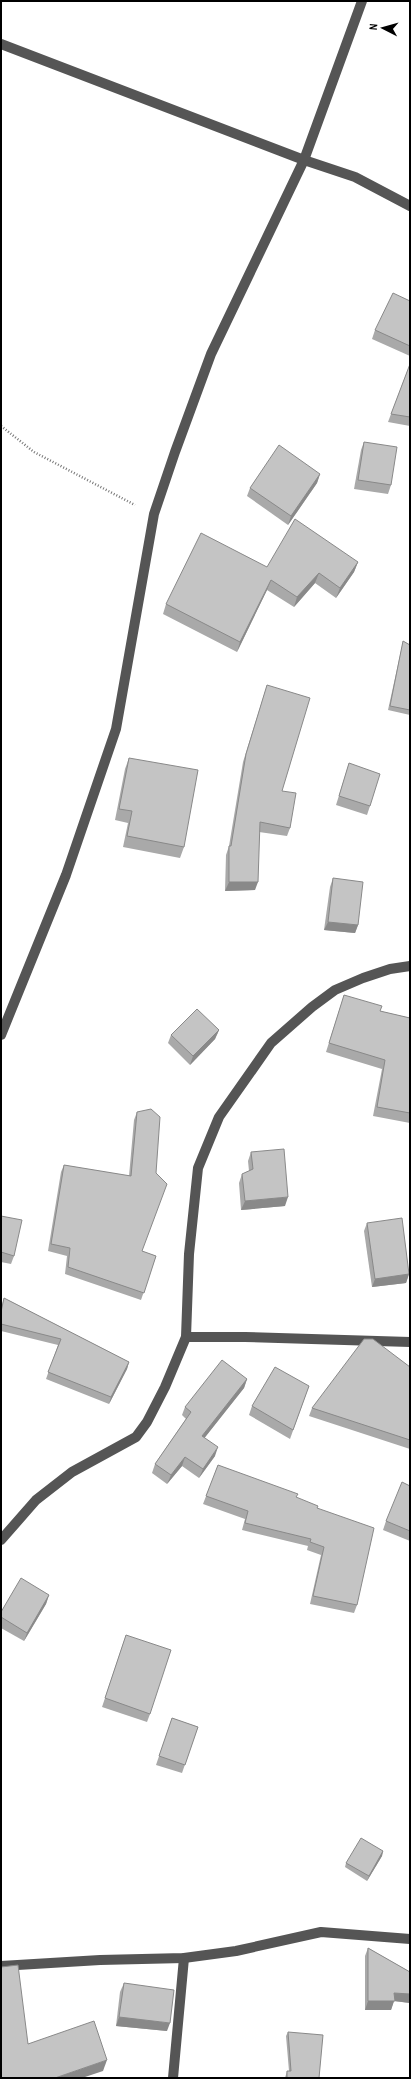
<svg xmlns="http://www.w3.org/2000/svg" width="411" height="2079" viewBox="0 0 411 2079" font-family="'Archivo Narrow',sans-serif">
<rect width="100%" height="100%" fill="#fff"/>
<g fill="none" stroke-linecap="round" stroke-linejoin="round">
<polyline stroke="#777" stroke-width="2.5" stroke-dasharray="1 2" stroke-linecap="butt" points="1,426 34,452 135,505"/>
<g stroke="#555" stroke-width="10">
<polyline points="1,44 304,160 355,177 410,206"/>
<polyline points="1,1035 66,875 116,729 154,514 175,452 211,354 304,160 362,1"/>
<polyline points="186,1337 245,1337 410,1342"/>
<polyline points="1,1540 36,1500 72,1472 136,1437 147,1422 165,1387 186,1337 189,1254 198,1168 219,1117 271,1043 312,1007 335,990 363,978 390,969 410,966"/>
<polyline points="1,1966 100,1960 184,1958 236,1951 321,1932 410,1939"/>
<polyline points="173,2078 184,1958"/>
</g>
</g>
<g fill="#a9a9a9">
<polygon points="410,301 410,356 372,339 375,330"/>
<polygon points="410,364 410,426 388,422 391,414"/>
<polygon points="364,442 391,485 388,494 354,489 361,450"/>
<polygon points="320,474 317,483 288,525 247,496 250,488"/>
<polygon points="358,562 354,572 336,598 315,583 294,607 267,590 237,652 163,614 166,604 267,567"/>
<polygon points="403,641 410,645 410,715 388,710 402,646"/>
<polygon points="267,685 282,791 290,828 287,836 259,832 255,890 225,891 226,855 229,846 243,762"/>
<polygon points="129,758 184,847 180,858 123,847 128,823 115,820 125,769"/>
<polygon points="349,763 370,806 367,815 336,805"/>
<polygon points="333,878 358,925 355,933 324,930 330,887"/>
<polygon points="344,995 380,1011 410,1018 410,1123 373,1116 382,1069 326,1052"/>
<polygon points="219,1030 215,1039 190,1065 168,1043 171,1035"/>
<polygon points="137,1112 142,1251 156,1256 141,1300 65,1274 67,1256 48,1251 61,1172 64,1165 129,1176 134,1120"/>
<polygon points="251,1152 285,1206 241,1210 239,1183 242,1174 249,1171 248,1161"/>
<polygon points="1,1216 14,1256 11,1264 1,1262"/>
<polygon points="367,1223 409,1274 406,1283 372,1287 364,1231"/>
<polygon points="4,1298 129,1362 127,1369 109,1404 46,1379 58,1345 1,1331 1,1308"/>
<polygon points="410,1367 410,1449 309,1416 312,1408"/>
<polygon points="247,1379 244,1388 204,1438 215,1456 199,1478 182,1466 167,1484 152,1473 155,1464 186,1419 182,1415 185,1407"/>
<polygon points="309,1386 290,1439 249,1415 252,1406"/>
<polygon points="218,1465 297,1498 317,1508 357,1605 354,1613 310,1604 321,1555 307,1550 308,1546 242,1530 245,1519 203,1504"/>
<polygon points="410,1486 410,1541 383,1530 386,1521"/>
<polygon points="49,1595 46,1604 24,1641 1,1628 1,1612"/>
<polygon points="126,1635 150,1714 147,1722 102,1707"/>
<polygon points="172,1718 198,1727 182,1773 156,1765"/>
<polygon points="383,1851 382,1856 367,1881 345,1867 346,1863"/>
<polygon points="368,1948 410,1972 410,2003 394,2001 391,2010 365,2010 365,1956"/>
<polygon points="124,1983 167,2031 116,2026 120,1992"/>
<polygon points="288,2032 319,2078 285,2078 287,2071 289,2071 286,2036"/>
</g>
<g fill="#898989">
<polygon points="320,474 317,483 288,525 291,516"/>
<polygon points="358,562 354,572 336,598 340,588"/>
<polygon points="319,573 315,583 294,607 297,597"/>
<polygon points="271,580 267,590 237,652 240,642"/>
<polygon points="229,882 258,882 255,890 225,891"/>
<polygon points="328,922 358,925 355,933 324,930"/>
<polygon points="219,1030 215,1039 190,1065 193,1056"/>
<polygon points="288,1197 285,1206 241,1210 245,1201"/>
<polygon points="409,1274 406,1283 372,1287 375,1279"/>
<polygon points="129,1362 127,1369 109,1404 111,1397"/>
<polygon points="247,1379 244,1388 199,1445 202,1436"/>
<polygon points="218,1447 215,1456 199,1478 203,1469"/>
<polygon points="185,1457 182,1466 167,1484 171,1475"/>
<polygon points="49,1595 46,1604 24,1641 27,1633"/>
<polygon points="383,1851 382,1856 367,1881 369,1876"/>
<polygon points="394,1993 410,1994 410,2003 394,2001 391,2010 365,2010 368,2001"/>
<polygon points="119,2017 170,2023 167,2031 116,2026"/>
<polygon points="107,2060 103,2071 82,2078 55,2078"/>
</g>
<g fill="#c4c4c4" stroke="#898989">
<polygon points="393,293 410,301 410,346 375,330"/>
<polygon points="410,364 410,417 391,414"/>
<polygon points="364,442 397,447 391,485 358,480"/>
<polygon points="279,445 320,474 291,516 250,488"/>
<polygon points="295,519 358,562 340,588 319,573 297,597 271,580 240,642 166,604 201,533 267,567"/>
<polygon points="403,641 410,645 410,710 390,706"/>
<polygon points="267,685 310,698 282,791 296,793 290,828 260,822 258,882 229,882 229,846 231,846 246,754"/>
<polygon points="129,758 198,770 184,847 127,836 132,811 119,809"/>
<polygon points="349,763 380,774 370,806 339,796"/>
<polygon points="333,878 363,882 358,925 328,922"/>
<polygon points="344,995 382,1006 380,1011 410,1018 410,1113 377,1107 385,1060 329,1043"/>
<polygon points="197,1009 219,1030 193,1056 171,1035"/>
<polygon points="151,1109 160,1117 156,1173 167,1184 142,1251 156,1256 144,1293 68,1267 70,1248 51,1244 64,1165 131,1176 137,1112"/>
<polygon points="284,1149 288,1197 245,1201 242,1174 253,1169 251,1152"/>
<polygon points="1,1216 22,1220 14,1256 1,1252"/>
<polygon points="402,1218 409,1274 375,1279 367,1223"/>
<polygon points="4,1298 129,1362 111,1397 48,1372 61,1339 1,1324 1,1312"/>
<polygon points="364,1339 373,1339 410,1367 410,1440 312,1408"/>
<polygon points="222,1360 247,1379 202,1436 218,1447 203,1469 185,1457 171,1475 155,1464 191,1412 185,1407"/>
<polygon points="275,1367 309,1386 293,1430 252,1406"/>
<polygon points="218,1465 298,1494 296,1497 318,1506 317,1508 374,1528 357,1605 313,1596 324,1547 310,1542 311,1539 245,1523 248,1511 206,1496"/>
<polygon points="402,1482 410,1486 410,1531 386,1521"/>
<polygon points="21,1578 49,1595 27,1633 1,1617 1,1612"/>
<polygon points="126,1635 171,1650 150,1714 105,1698"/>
<polygon points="172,1718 198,1727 185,1765 159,1756"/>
<polygon points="361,1838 383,1851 369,1876 346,1863"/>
<polygon points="368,1948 410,1972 410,1994 394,1993 395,2001 368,2001"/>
<polygon points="18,1965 28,2044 94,2021 107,2060 55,2078 1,2078 1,1967"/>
<polygon points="124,1983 174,1990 170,2023 119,2017"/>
<polygon points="288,2032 323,2035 319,2078 287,2078 287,2071 291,2071"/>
</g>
<rect width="411" height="2079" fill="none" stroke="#000000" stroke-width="4"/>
<g transform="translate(383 28) rotate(276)" stroke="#ffffff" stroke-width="3" paint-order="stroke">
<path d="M0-3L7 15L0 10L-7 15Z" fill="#000000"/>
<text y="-6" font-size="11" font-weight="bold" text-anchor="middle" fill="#000000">N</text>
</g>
</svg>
